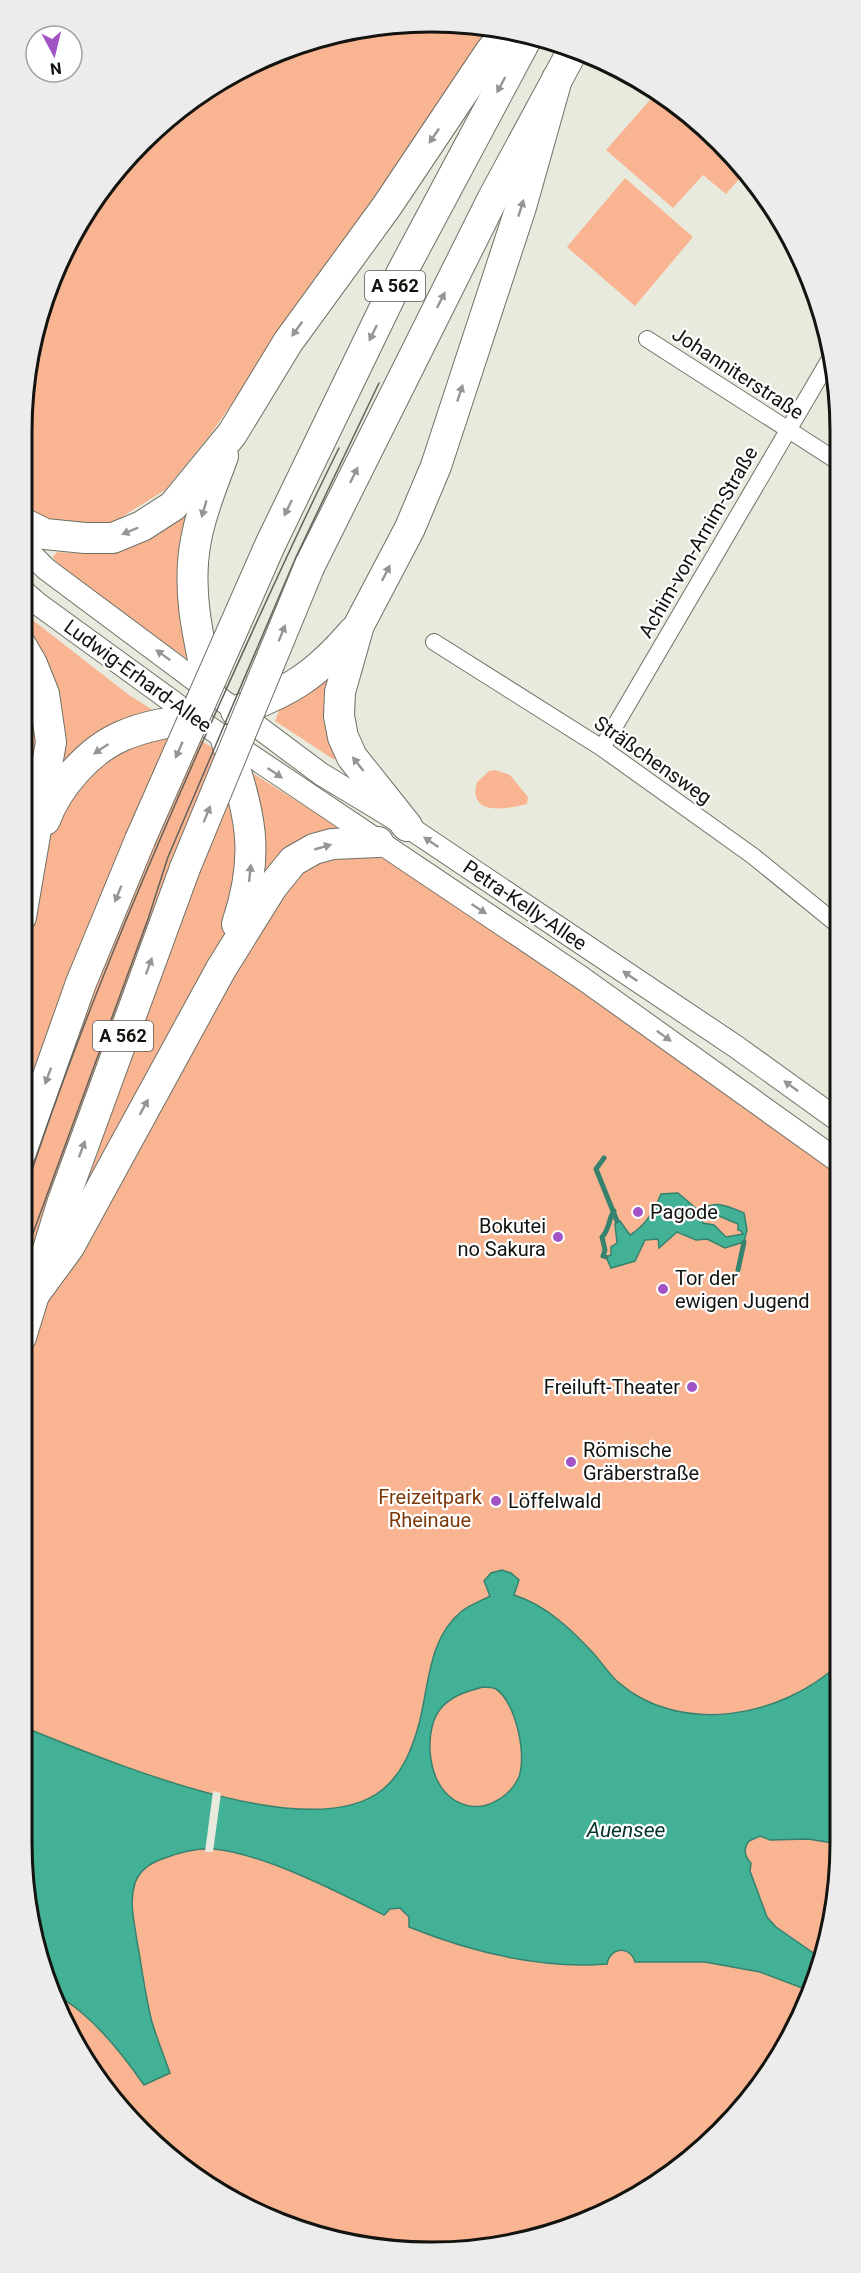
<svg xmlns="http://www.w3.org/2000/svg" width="861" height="2273" viewBox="0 0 861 2273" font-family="Roboto,sans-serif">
<rect width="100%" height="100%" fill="#e9eade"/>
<polygon fill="#dfe1cd" points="191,101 168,121 157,138 133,160 112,174 161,122"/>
<g fill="#f9b491">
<polygon points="458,22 495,28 210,435 165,490 112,523 52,526 21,509 21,430 35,324 63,249 106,181 157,138 168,121 191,101 226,76 299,43 377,24"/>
<polygon points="656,93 738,160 746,171 726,194 703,175 673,208 606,150"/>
<polygon points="625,178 693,237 635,306 567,247"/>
<path d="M186,514L188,515L189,660L103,600L55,561L53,557L57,552C109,557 145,548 186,514Z"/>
<path d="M21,611L129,695L338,827L374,854L395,865C545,965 696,1064 838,1174L840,1842L826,1949L798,2024L756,2092L658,2183L588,2221L511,2244L377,2248L299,2230L226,2197L122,2112L76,2047L43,1974L21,1842Z"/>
<polygon points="329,676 337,757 336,759 333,759 275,721 281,706"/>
<path d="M495,770L510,775L528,797L527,804C508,809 467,817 477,782L489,771Z"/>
</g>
<g fill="#43b196" stroke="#35826e" stroke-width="1.5" fill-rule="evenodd">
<path d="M678,1193L698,1210C718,1201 723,1204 744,1213L747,1230L744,1242L725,1248L707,1239L696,1240L677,1232L659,1248L658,1239L645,1240L635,1261L611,1268L606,1257L611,1255V1247L617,1243L615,1224L617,1221H620L630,1235C646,1225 654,1211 661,1194ZM719,1216L738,1224V1230L741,1231L743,1234L726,1237L714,1225L703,1223L701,1217Z"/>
<path d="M502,1570L511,1573L519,1580L514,1595C546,1605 572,1630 594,1654C602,1663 609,1674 618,1682C681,1737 783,1717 840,1663V1844L808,1839L770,1840L760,1836L749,1841C743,1849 744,1856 751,1863L750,1871L767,1917L776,1927L822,1959L810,1991L760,1972L705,1962H635C630,1945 610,1947 607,1964C540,1969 471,1952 409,1927V1917L400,1908L390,1909L384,1915C338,1892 264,1854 214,1849C198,1848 181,1852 165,1858C152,1862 140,1869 135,1883C129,1902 134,1921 137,1941C142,1968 145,1995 152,2022C157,2039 164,2056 170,2073L144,2085C126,2059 107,2034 82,2013C65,1998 53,1997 43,1974L21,1842V1726C99,1757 309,1849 382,1790C403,1773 412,1749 419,1724C429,1686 428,1638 462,1611C470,1605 481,1601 490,1596L484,1581L491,1573ZM483,1687C487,1687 492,1687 496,1689C516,1702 528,1758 518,1779C512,1791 501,1800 487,1805C474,1809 459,1805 449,1796C427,1778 423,1728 442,1707C453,1695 468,1691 483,1687Z"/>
</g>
<polygon fill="#e9eade" points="213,1791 221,1793 213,1852 205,1852"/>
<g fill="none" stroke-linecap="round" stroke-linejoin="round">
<g stroke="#35826e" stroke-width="5">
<polyline points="604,1158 596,1169 617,1221"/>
<path d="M606,1257L603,1256L605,1250L602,1237C610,1229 608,1219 614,1211"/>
<polyline points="738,1270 744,1242"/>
</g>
<defs>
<g id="street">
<polyline points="647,339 837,461"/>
<polyline points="434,642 602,748 753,856 838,925"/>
<polyline points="602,748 831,357"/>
</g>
<g id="secondary">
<polyline points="21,544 46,569 321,774 407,826 735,1046 838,1120"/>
<polyline points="21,589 38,604 195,718 582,978 838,1161"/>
</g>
<g id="highway">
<polyline points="21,522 45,534 85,538 113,538 142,526 173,506 232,434 288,342 387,206 490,52 508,30"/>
<polyline points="271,543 402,272 529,34"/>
<polyline points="310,565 493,198 573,50"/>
<polyline points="21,645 32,664 44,694 51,742 21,917"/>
<path d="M210,691C199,641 186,591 196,540C201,511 213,484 223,456"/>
<path d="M236,711C290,692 316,675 353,632"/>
<path d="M226,740C249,812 262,850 237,924"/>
<path d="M45,820C57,787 89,750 122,736C145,726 170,722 195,718"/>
<polyline points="407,826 352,757 343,737 339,716 340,692 359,625 410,528 436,466 521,207 557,79"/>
<polyline points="21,1152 81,983 140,840"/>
<polyline points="36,1292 69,1247 221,969 272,887 293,861 314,849 332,844 378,842"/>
<polyline points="21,1337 62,1204 185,868"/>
</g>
</defs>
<use href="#street" stroke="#6f7065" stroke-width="18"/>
<use href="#secondary" stroke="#6f7065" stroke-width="24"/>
<use href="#highway" stroke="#6f7065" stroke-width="32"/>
<use href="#street" stroke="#fff" stroke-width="16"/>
<use href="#secondary" stroke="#fff" stroke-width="22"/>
<use href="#highway" stroke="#fff" stroke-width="30"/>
<g stroke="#61625b" stroke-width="1.5">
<path d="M21,1204C70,1050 133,900 198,752C244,650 289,548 339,448"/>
<polyline points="21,1266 148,919 168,857 296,557 379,383"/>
</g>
<defs>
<g id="highway-bridge">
<polyline points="140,840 271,543"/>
<polyline points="185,868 310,565"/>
</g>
</defs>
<use href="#highway-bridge" stroke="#6f7065" stroke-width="32" stroke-linecap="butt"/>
<use href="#highway-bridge" stroke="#fff" stroke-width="30"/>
</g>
<defs><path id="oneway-solid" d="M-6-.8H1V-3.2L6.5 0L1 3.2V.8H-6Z" transform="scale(1.5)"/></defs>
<g fill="#959593">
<use href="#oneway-solid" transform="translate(501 85) rotate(118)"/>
<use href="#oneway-solid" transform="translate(434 136) rotate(124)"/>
<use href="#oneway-solid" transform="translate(521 208) rotate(-73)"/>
<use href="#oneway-solid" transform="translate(441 300) rotate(-63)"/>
<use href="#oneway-solid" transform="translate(297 329) rotate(126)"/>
<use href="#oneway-solid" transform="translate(373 333) rotate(116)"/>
<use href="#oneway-solid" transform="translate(460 393) rotate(-72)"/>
<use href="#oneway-solid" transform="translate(354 475) rotate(-64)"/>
<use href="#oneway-solid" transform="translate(288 508) rotate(116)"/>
<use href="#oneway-solid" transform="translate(204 509) rotate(106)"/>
<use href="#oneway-solid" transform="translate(130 531) rotate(157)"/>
<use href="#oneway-solid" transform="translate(386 573) rotate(-63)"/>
<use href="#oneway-solid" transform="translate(282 633) rotate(-68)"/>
<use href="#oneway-solid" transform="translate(163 655) rotate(-144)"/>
<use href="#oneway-solid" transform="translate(101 749) rotate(146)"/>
<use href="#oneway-solid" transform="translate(179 750) rotate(114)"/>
<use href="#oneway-solid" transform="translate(358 764) rotate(-128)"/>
<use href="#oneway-solid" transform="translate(275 773) rotate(34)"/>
<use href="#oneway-solid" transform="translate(207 814) rotate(-68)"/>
<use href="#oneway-solid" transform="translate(431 842) rotate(-146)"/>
<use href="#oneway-solid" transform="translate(323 847) rotate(-16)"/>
<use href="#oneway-solid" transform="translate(250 873) rotate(-84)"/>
<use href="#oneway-solid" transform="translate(118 894) rotate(112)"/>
<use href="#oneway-solid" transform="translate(479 909) rotate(33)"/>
<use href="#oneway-solid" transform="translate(149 966) rotate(-70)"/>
<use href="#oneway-solid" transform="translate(630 976) rotate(-146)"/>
<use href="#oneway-solid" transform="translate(664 1036) rotate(36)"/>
<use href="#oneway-solid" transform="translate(48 1076) rotate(110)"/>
<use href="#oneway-solid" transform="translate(791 1086) rotate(-144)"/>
<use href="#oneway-solid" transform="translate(144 1107) rotate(-61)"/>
<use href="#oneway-solid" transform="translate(82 1149) rotate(-70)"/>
</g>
<g fill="#a254c6" stroke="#fff" stroke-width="2">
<circle cx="638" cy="1212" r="6"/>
<circle cx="558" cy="1237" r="6"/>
<circle cx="663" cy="1289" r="6"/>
<circle cx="692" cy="1387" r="6"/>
<circle cx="571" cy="1462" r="6"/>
<circle cx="496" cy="1501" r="6"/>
</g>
<g text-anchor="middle" stroke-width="4.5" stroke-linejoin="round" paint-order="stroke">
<g fill="#fff" stroke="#5a5a57" stroke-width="1.5">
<rect x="365" y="271" width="60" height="30" rx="4.5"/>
<rect x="93" y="1021" width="60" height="30" rx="4.5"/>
</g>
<g font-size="18" font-weight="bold" fill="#13130f">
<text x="395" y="292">A 562</text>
<text x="123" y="1042">A 562</text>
</g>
<g font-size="20" fill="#13130f" stroke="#fff">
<text transform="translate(738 373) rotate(33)" y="7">Johanniterstraße</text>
<text transform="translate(698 542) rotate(-60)" y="7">Achim-von-Arnim-Straße</text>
<text transform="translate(138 676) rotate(36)" y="7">Ludwig-Erhard-Allee</text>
<text transform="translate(653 760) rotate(35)" y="7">Sträßchensweg</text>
<text transform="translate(525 905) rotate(34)" y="7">Petra-Kelly-Allee</text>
</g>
<g font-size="20" fill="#13130f" stroke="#fff" text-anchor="start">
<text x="650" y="1219">Pagode</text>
<text x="546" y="1233" text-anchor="end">Bokutei<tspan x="546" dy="23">no Sakura</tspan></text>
<text x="675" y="1285">Tor der<tspan x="675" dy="23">ewigen Jugend</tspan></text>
<text x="680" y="1394" text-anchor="end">Freiluft-Theater</text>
<text x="583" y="1457">Römische<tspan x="583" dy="23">Gräberstraße</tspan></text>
<text x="508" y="1508">Löffelwald</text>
</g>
<g font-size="20" fill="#7d380a" stroke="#fff">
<text x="430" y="1504">Freizeitpark<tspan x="430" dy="23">Rheinaue</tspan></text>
</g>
<g font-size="21" font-style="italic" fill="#02352a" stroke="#fff">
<text x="626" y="1837">Auensee</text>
</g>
</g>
<path d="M0 0H861V2273H0ZM431 32H431A399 399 0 0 1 830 431V1843A399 399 0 0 1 431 2242H431A399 399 0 0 1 32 1843V431A399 399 0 0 1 431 32Z" fill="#ececec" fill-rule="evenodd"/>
<path fill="none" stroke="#13130f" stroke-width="3" d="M431 32H431A399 399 0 0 1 830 431V1843A399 399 0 0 1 431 2242H431A399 399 0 0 1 32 1843V431A399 399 0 0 1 431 32Z"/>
<g transform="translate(54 54) rotate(173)"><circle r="28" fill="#ffffff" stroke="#a1a19f" stroke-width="1.5"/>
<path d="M0-4.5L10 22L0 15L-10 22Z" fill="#a254c6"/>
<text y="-9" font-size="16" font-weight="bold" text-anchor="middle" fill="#13130f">N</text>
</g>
</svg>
